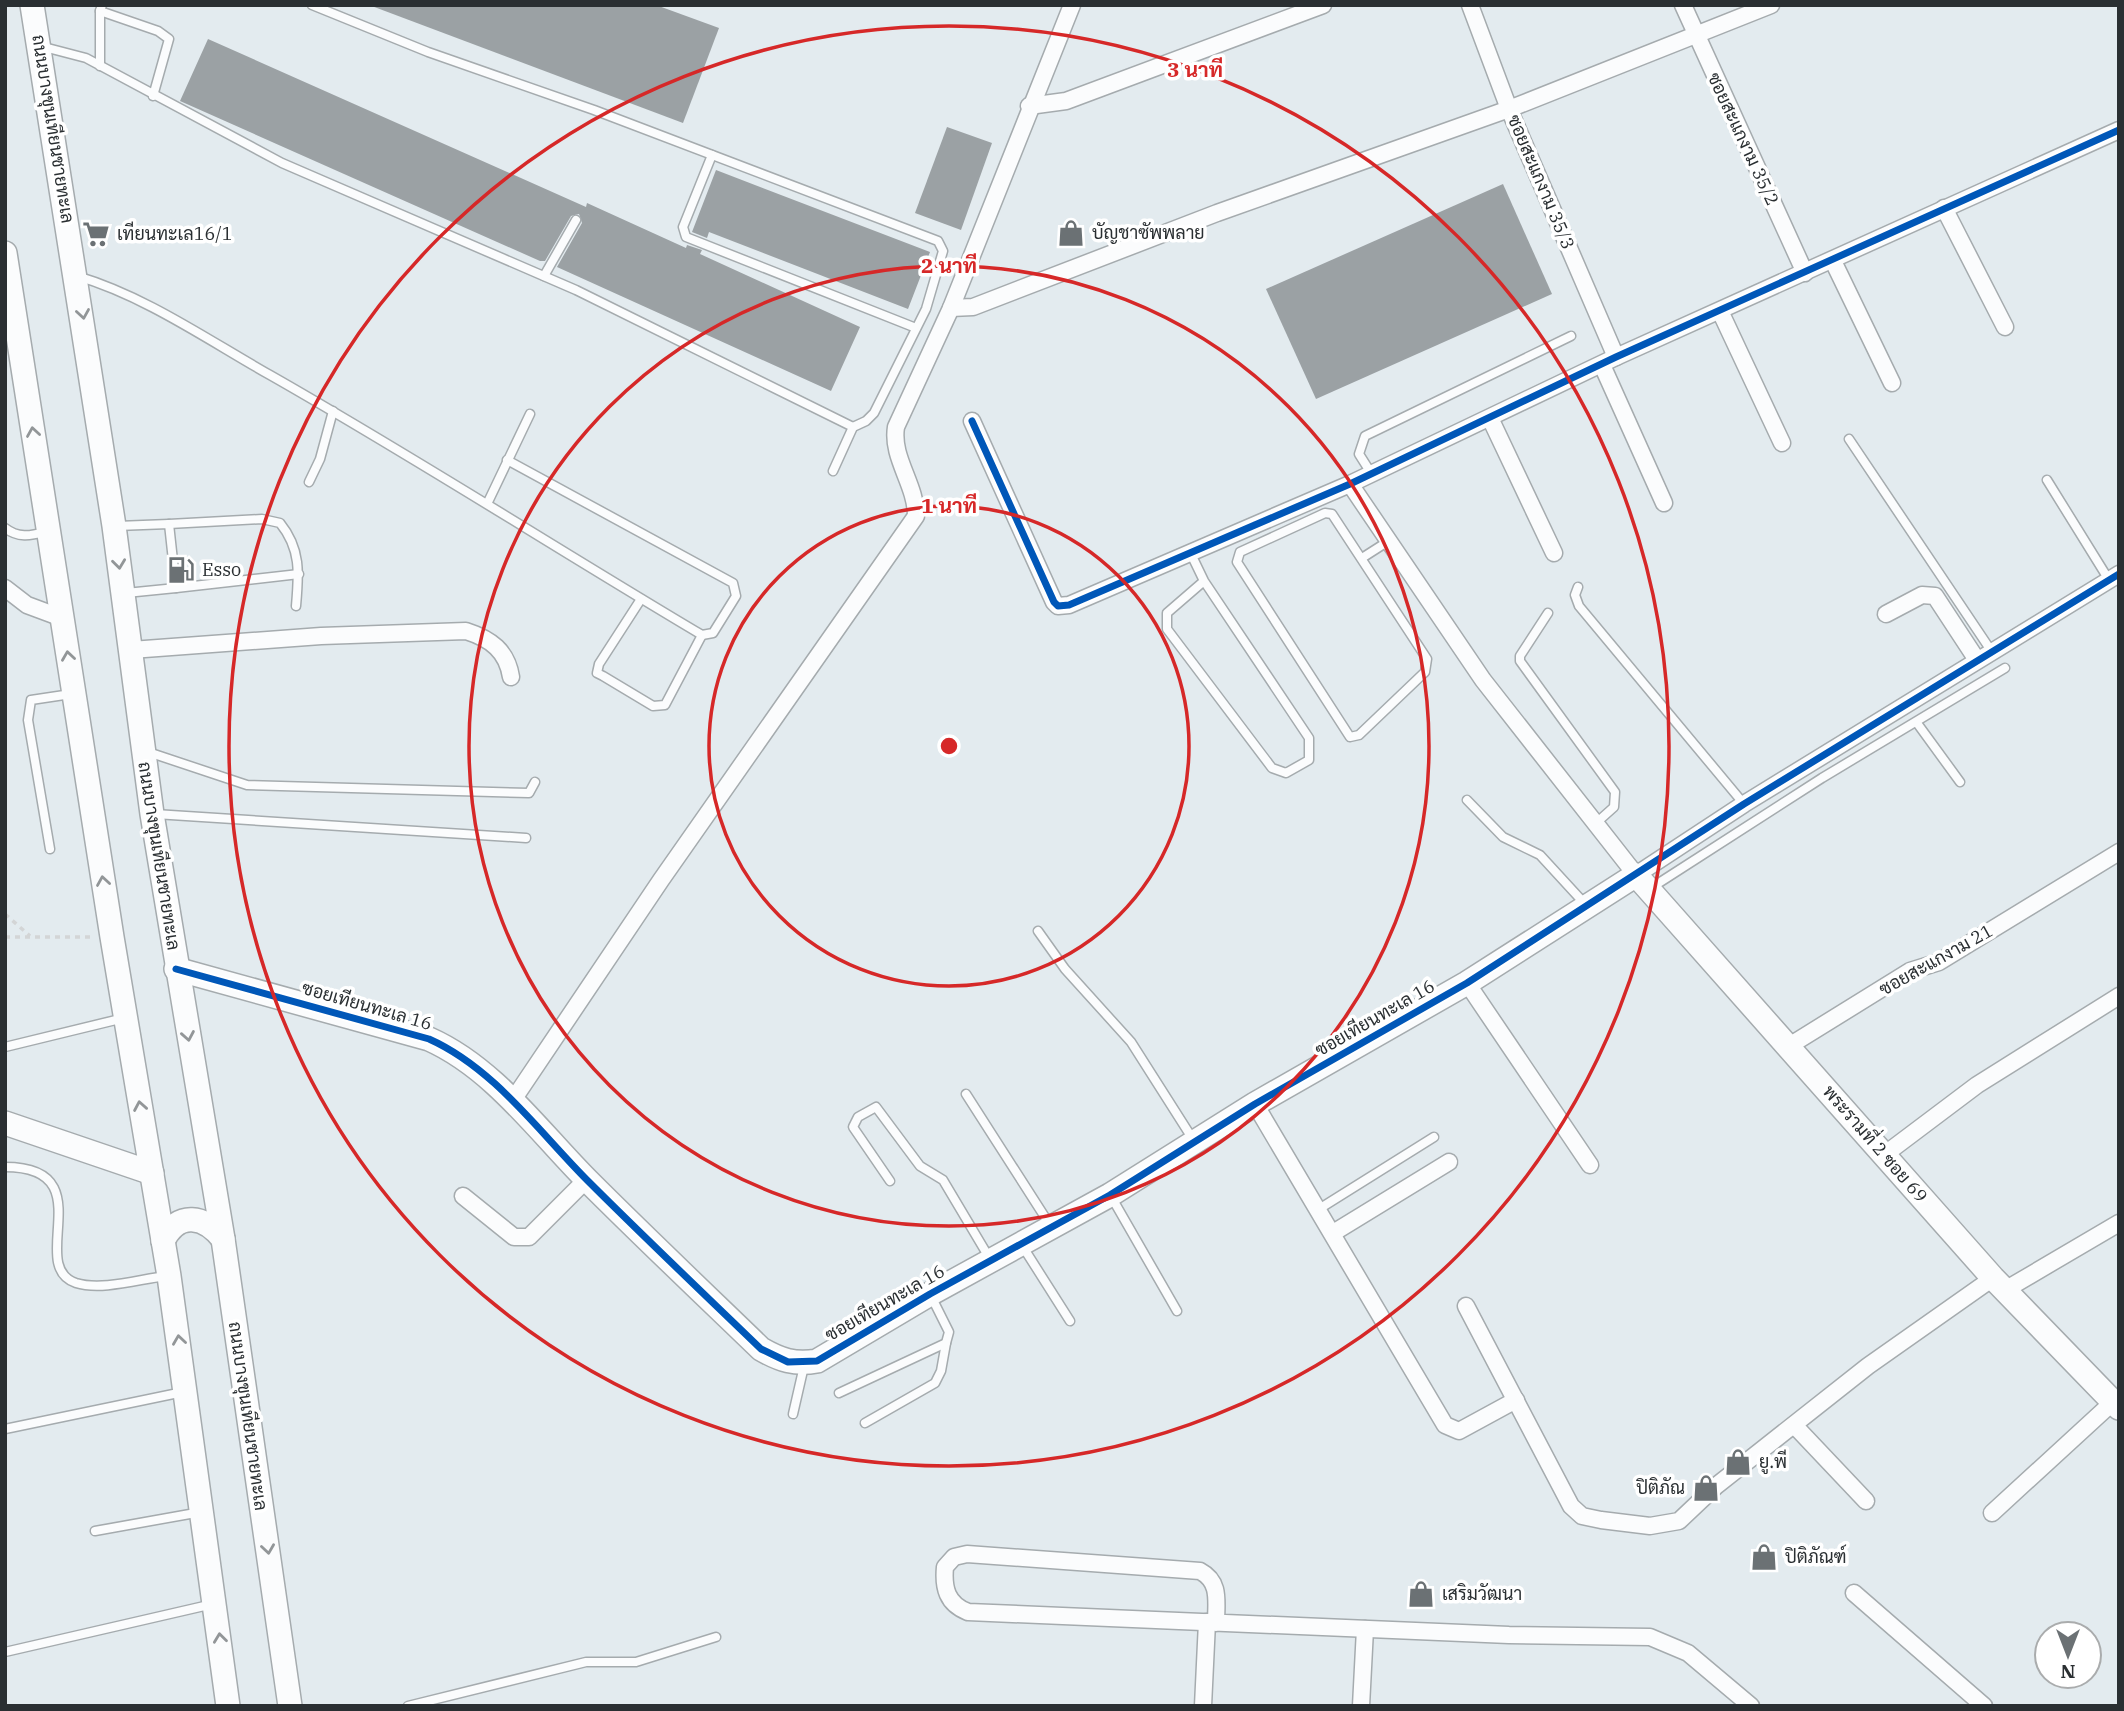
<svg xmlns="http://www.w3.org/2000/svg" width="2124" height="1711" viewBox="0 0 2124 1711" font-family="'IBM Plex Serif',Sarabun,serif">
<rect width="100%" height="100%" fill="#e3ebef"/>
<g fill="#9ba1a4">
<polygon points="369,5 656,5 719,28 683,123"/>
<polygon points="208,39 586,207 587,203 686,248 687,245 702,250 700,254 860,327 831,391 557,267 582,223 579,214 571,216 545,261 540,261 180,101"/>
<polygon points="947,127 992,143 961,230 915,213"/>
<polygon points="716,170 930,252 908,309 709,232 707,238 692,232"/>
<polygon points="1503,184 1552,294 1316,399 1266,289"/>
</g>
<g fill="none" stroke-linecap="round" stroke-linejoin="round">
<defs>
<g id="lane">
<polyline points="102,5 100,11 158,31 169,39 153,96"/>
<polyline points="312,5 428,52 594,110 938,241 943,251 926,309 874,413 866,421 853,427 833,471"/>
<polyline points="100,11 100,66"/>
<polyline points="40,46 86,58 282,163 576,290 853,427"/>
<polyline points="712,155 683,227 686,237 916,328"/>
<path d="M77,276C145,296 208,340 270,375C416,458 557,549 702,635L713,633L736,596L733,583L507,460"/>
<polyline points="544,276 576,220"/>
<polyline points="1849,439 1992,652"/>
<polyline points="1371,473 1359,454 1365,436 1571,336"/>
<polyline points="2047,480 2109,580"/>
<polyline points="309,482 320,459 333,411"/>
<polyline points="488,502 530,414"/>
<polygon points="1325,513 1332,514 1427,659 1425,672 1359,735 1350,737 1237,562 1240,552"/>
<path d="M169,524L262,519L280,523C301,549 299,573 296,606"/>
<polyline points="117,526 169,524 176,588 126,593"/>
<path d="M5,528C18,538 30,536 45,532"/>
<polyline points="1191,554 1204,581 1309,738 1309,760 1286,773 1272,768 1167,629 1167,613 1204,581"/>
<polyline points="1362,558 1387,542"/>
<polyline points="1578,587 1575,595 1579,606 1744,804"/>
<polyline points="176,588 299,574"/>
<polyline points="641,599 599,664 597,673 603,676 653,706 665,705 702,635"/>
<polyline points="1548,613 1520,656 1520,661 1615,792 1614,807 1595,824"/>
<polyline points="1917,723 1960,782"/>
<polyline points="148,752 247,785 529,793 535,782"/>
<polyline points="1467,800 1503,837 1540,855 1585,904"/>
<polyline points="155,814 526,838"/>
<polyline points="50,849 28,720 31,700 71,694"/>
<polyline points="1651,888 1822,778 2005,668"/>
<polyline points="1038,931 1065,969 1131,1042 1194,1141"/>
<polyline points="5,1047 124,1018"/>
<polyline points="966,1094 1050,1225"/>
<path d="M5,1167C104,1167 25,1266 76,1283C102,1291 140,1279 166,1276"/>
<polyline points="890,1181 853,1127 858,1117 876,1107 920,1166 943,1180 990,1259"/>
<polyline points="1112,1198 1177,1311"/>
<polyline points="1319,1209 1434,1137"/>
<polyline points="1023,1247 1070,1321"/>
<polyline points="839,1393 946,1343 949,1332 931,1296"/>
<polyline points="793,1414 804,1366"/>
<polyline points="865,1423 935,1383 941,1371 946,1343"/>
<polyline points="5,1429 183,1392"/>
<polyline points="95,1531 201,1512"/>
<polyline points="5,1652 213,1604"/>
<polyline points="408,1706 586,1662 636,1662 716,1637"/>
</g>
<g id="street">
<polyline points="1470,5 1509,109 1616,357"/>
<polyline points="1683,5 1805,273"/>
<polyline points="1029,106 1066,101 1323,5"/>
<polyline points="1944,208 2005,327"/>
<polyline points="1833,261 1892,383"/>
<polyline points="951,308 973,307 1217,213 1509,109 1771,5"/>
<polyline points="1720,311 1782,443"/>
<polyline points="1602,365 1664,503"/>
<polyline points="1490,418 1554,553"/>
<polyline points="972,421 1054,602 1058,606 1069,605 1350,484 1616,357 2119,130"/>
<polyline points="1350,484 1483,680 1636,875 1744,804 2119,574"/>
<polyline points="5,588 27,605 62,618"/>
<polyline points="1886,614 1922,595 1935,596 1977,660"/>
<path d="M131,650L321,636L466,631C491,639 507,651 511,677"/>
<polyline points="1467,983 1590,1165"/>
<polyline points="1789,1046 1910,971 1939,962 2119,852"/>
<path d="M513,1100L661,880L916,516C916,484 891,458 896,427L951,308L1072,5"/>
<polyline points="1255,1104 1445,1425 1459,1431 1516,1400"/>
<polyline points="1884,1155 1977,1085 2119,996"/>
<polyline points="463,1196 514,1237 529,1237 587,1179"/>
<polyline points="1333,1233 1449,1162"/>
<polyline points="2005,1290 2119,1223"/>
<polyline points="1466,1306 1571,1506 1582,1516 1601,1520 1650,1526 1679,1521 1716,1486 1868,1366 1993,1278"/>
<polyline points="1794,1425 1866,1501"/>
<polyline points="1992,1513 2113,1402"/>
<polyline points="1854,1593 1984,1706"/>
<path d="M1216,1623C1216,1602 1221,1582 1200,1571L967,1554L954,1557L945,1567C943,1588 947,1604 968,1612L1509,1635L1650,1637L1688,1653L1751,1706"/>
<polyline points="1203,1706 1207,1622"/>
<polyline points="1361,1706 1365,1629"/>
</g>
<g id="secondary">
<polyline points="32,5 114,526 152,814 223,1239 290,1706"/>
<polyline points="5,253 112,937 169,1276 228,1706"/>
<path d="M176,969L429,1039C494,1068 539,1132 588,1181C645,1238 703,1293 761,1349C780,1360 795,1365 817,1361L930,1294L1110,1195L1255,1104L1467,983L1636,875L1993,1278L2119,1408"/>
<polyline points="5,1123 152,1173"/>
<path d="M163,1241C178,1210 205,1216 223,1239"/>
</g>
</defs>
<use href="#lane" stroke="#a5abae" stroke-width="11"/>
<use href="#street" stroke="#a5abae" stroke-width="19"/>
<use href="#secondary" stroke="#a5abae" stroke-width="26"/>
<g stroke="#d3d5d6" stroke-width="3.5" stroke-dasharray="5 5" stroke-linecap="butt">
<polyline points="5,914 30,936"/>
<polyline points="5,937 91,937"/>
</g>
<use href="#lane" stroke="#fbfcfd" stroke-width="8"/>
<use href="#street" stroke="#fbfcfd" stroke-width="16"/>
<use href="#secondary" stroke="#fbfcfd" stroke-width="23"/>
<defs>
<g id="cycleway">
<polyline points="972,421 1054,602 1058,606 1069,605 1350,484 1616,357 2119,130"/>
<path d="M176,969L429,1039C494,1068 539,1132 588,1181C645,1238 703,1293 761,1349L788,1362L817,1361L930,1294L1110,1195L1255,1104L1467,983L1744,804L2119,574"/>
</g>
</defs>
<use href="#cycleway" stroke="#fff" stroke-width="11"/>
<use href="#cycleway" stroke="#0057b8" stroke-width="7"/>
</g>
<defs><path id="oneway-chevron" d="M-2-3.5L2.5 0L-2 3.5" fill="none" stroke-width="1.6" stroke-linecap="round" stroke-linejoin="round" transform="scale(1.75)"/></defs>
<g stroke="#929698">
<use href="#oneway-chevron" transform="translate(83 314) rotate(81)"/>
<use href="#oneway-chevron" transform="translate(33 432) rotate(-99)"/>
<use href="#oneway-chevron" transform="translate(119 564) rotate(83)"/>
<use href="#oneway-chevron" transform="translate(68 656) rotate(-98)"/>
<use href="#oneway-chevron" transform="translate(103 881) rotate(-99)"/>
<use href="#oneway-chevron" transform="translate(188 1036) rotate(80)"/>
<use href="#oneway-chevron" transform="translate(140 1106) rotate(-100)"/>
<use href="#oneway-chevron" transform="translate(179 1340) rotate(-98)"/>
<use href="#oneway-chevron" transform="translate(268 1549) rotate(82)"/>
<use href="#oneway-chevron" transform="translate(220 1638) rotate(-97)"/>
</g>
<g fill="none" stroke="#d62828" stroke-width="3.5">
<circle cx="949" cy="746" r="240"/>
<circle cx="949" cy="746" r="480"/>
<circle cx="949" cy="746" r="720"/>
</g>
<defs>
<symbol id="shop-bare" viewBox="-9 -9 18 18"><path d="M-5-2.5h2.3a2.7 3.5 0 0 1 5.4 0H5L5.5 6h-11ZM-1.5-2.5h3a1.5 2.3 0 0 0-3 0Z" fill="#6b7174" stroke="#fff" stroke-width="2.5" paint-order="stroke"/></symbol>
<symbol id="supermarket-bare" viewBox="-9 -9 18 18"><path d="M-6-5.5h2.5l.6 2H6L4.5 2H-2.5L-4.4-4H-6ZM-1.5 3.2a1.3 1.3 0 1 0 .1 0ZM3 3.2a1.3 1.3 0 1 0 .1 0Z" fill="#6b7174" stroke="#fff" stroke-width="2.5" paint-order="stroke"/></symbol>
<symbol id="fuel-bare" viewBox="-9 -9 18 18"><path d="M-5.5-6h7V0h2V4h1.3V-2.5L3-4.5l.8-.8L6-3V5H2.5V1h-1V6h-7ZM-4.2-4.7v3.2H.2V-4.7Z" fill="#6b7174" stroke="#fff" stroke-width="2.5" paint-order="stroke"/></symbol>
</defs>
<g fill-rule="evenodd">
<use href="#shop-bare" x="1052" y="214" width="38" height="38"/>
<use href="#supermarket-bare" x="77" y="215" width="38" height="38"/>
<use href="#fuel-bare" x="162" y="551" width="38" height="38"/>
<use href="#shop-bare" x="1719" y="1443" width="38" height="38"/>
<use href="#shop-bare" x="1687" y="1469" width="38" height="38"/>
<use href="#shop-bare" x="1745" y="1538" width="38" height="38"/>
<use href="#shop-bare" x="1402" y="1575" width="38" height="38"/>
</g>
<g text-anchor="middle" stroke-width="7" stroke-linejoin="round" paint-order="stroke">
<g font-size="18" fill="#2a2f32" stroke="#fff">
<text transform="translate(53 129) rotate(81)" y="6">ถนนบางขุนเทียนชายทะเล</text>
<text transform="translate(1743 139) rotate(65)" y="6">ซอยสะแกงาม 35/2</text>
<text transform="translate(1541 182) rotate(67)" y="6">ซอยสะแกงาม 35/3</text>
<text transform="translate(159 856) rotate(81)" y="6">ถนนบางขุนเทียนชายทะเล</text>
<text transform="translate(1936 960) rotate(-29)" y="6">ซอยสะแกงาม 21</text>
<text transform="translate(367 1006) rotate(16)" y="6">ซอยเทียนทะเล 16</text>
<text transform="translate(1375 1018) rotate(-30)" y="6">ซอยเทียนทะเล 16</text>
<text transform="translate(1875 1144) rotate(49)" y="6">พระรามที่ 2 ซอย 69</text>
<text transform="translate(885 1303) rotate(-30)" y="6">ซอยเทียนทะเล 16</text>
<text transform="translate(248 1416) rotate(82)" y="6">ถนนบางขุนเทียนชายทะเล</text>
</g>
<g font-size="18" fill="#2a2f32" stroke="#fff" text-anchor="start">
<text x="1092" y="239">บัญชาซัพพลาย</text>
<text x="117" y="240">เทียนทะเล16/1</text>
<text x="202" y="576">Esso</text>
<text x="1759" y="1468">ยู.พี</text>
<text x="1685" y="1494" text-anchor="end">ปิติภัณ</text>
<text x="1785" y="1563">ปิติภัณฑ์</text>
<text x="1442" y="1600">เสริมวัฒนา</text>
</g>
</g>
<circle cx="949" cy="746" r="10" fill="#d62828" stroke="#fff" stroke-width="3.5"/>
<g font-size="21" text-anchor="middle" font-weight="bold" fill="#d62828" stroke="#fff" stroke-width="7" stroke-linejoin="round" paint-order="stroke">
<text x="1195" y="77">3 นาที</text>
<text x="949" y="273">2 นาที</text>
<text x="949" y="513">1 นาที</text>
</g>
<rect width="2124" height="1711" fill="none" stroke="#2a2f32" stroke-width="14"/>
<g transform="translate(2068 1655) rotate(180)"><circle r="33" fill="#ffffff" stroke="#aaacad" stroke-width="2"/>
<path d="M0-5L12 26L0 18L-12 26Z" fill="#6b7174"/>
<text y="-10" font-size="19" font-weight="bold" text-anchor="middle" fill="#2a2f32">N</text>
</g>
</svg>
